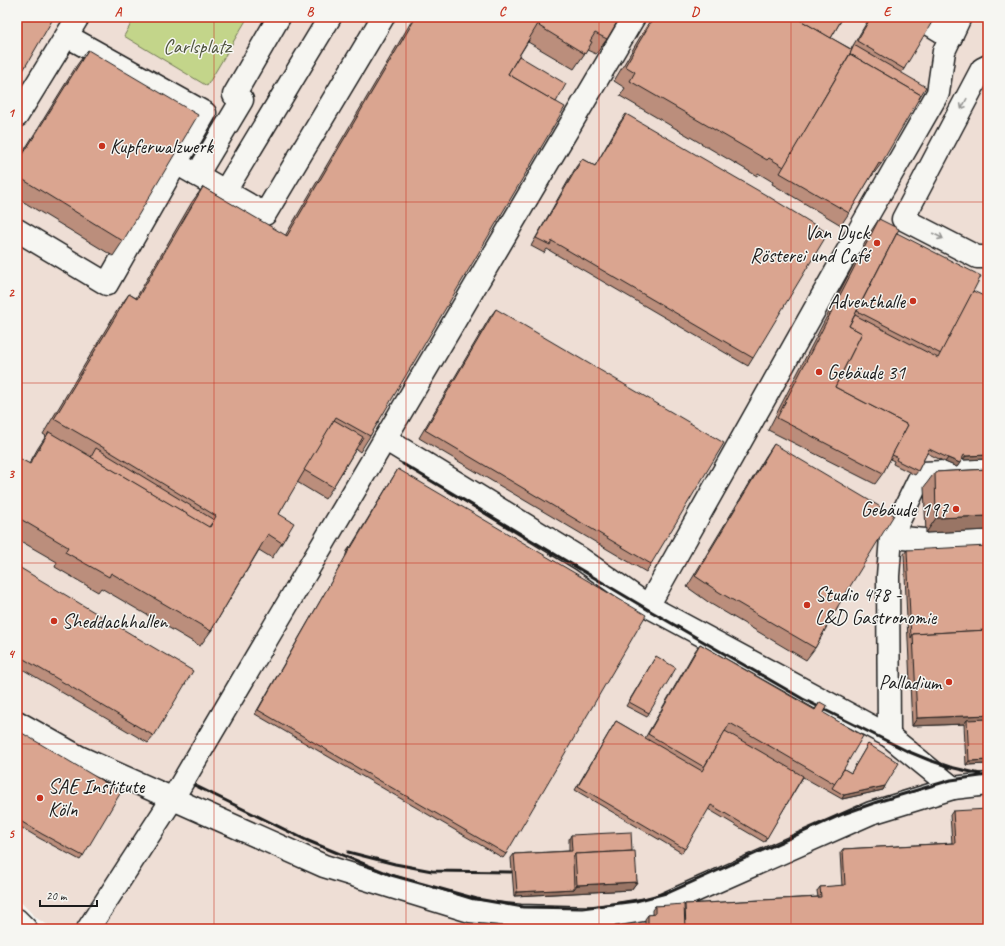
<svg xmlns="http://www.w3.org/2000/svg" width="1005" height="946" viewBox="0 0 1005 946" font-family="Caveat,sans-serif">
<rect width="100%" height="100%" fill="#f6f6f2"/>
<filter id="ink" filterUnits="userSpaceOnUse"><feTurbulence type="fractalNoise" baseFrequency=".025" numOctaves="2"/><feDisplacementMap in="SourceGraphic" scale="8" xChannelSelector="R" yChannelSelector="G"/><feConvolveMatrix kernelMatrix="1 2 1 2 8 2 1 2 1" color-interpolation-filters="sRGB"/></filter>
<g filter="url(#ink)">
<polygon fill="#eeded5" points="17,17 988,17 988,929 55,929 36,918 17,898"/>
<polygon fill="#c3d58a" stroke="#707853" points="135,17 248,17 207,86 124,36"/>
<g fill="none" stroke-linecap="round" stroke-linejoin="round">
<defs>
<g id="minor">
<polyline points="918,17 951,37"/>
<polyline points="67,36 205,113 176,163 265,214 383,17"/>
<polyline points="988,66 982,69 903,219 977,257 988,257"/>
<polyline points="17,116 78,17"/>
<polyline points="197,175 242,100 234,95 279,17"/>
<polyline points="225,191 330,17"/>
<polyline points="17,230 107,284 176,163"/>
<polyline points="385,439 581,559 648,606"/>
<polyline points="891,537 925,540 988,537"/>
<polyline points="17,722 79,757 324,866 470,911 520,916 594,918 656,908 871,813 953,788 988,784"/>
<polyline points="889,736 648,606 861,227 938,93 944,51 960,17"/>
<polyline points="953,788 889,736 888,576 891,537 922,473 988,470"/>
<polyline points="17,920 26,929"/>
<polyline points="88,929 173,798 634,17"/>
</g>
</defs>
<use href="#minor" stroke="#1c1c1c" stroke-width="25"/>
<use href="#minor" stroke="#f6f6f2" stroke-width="22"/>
<g stroke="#1c1c1c" stroke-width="3">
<polyline points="403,464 652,612 803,699 907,751 929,760 950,767 980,774"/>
<polyline points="194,785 306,840 391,875 477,899 523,907 582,908 636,901 670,892 843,814 877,802 951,780 988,775"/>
<polyline points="348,852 395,864 432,871 511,872"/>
</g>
</g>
<g fill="#bb8e7c" stroke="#1c1c1c">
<polygon points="414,17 620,17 607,39 596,54 587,50 574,69 528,42 529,40 519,56 556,102 370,436 360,452 356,449 333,487 325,499 297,482 279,514 282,543 272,558 259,550 211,631 200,646 101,588 98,592 55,567 57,562 17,539 17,457 29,464 38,448 46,436 43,434 118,309 129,294 136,298 192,202 203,187 285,236"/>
<polygon points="652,17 843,17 831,38 851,49 870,17 924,17 904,69 902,72 881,164 872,176 871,176 849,213 841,225 772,184 773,182 758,173 757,176 620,96 625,88 614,81"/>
<polygon points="88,50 123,241 113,256 17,198 17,162 77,65"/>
<polygon points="626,114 753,358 748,366 547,249 544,253 531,246 576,167 582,159 595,166 620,122"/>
<polygon points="879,219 972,293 987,380 988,459 963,460 962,459 957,467 945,462 927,453 918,471 915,475 893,464 894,461 890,459 883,473 875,484 768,430 871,231"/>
<polygon points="496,309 651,564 646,572 419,438 490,317"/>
<polygon points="774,444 838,606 815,648 806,660 711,604 687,587 766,456"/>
<polygon points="398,469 506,854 503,858 255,714 345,558 347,551 350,547 350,548"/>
<polygon points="988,469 988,530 926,533 924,487 935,472"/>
<polygon points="907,550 988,764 966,765 964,724 912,726 904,554"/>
<polygon points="17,566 154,736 148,743 17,666"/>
<polygon points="700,644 815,709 820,702 844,769 851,773 868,744 885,786 883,790 842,799 803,777 764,842 708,809 682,853 575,790 616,721 645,738 695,651"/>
<polygon points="656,656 649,713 647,717 626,706"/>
<polygon points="17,730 83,856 80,860 39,838 17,825"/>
<polygon points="953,811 988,929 645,929 645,919 648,915 652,915 652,910 655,906 684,906 685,904 818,897 817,891 820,887 842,886 840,853 843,849 952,843 950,815"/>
<polygon points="571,835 632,851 637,882 631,890 514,896 511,858 514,854 569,851 569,839"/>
</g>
<g fill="#997465" stroke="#1c1c1c">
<polygon points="988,455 988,459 963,460 966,456"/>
<polygon points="948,458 960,463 957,467 945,462"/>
<polygon points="988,516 988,530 926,533 936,518"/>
<polygon points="988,715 988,723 967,720 964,724 912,726 917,718"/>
<polygon points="988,760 988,764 966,765 969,761"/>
<polygon points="885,786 883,790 842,799 844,795"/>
<polygon points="637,882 631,890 514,896 517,892 574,889 577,885"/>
</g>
<g fill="#daa590" stroke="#1c1c1c">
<polygon points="17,17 54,17 17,81"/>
<polygon points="416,17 620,17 607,39 595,33 590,41 592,42 585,54 539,26 540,25 538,24 508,74 565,107 370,436 336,417 279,514 294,523 282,543 268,534 211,631 111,573 109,577 65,552 68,547 17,517 17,457 30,464 49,432 210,527 216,516 99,445 54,419 129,294 137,299 203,187 287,236"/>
<polygon points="654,17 795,17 852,50 784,167 769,158 767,160 630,81 635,72 625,66"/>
<polygon points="795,17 843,17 831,38"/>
<polygon points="871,17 924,17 932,22 904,69 857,41"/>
<polygon points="854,45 926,87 921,95 850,54"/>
<polygon points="88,50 198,115 123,241 17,176 17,164"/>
<polygon points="850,54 921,95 881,164 879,163 849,213 780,173"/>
<polygon points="519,56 566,84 556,102 508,74"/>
<polygon points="626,114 771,198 828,233 753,358 552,241 550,245 536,238 582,159 595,166"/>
<polygon points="879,219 899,229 849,326 862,333 835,387 908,425 883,473 777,418"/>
<polygon points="897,233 981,276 941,354 857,311"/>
<polygon points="973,291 988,298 988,379 987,380 988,380 988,455 966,456 964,455 960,463 948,458 929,449 918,471 896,460 897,457 892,455 908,425 835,387 862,333 849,326 855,315 938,358"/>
<polygon points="496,309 724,443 651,564 425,430"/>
<polygon points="334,420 363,437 333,487 304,470"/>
<polygon points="774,444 894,515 838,606 815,648 719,592 695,576"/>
<polygon points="96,448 214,520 209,527 91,457"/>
<polygon points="398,469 646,615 506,854 258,710 347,554 350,547 351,548"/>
<polygon points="988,469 988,516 936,518 935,472"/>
<polygon points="988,546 988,630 913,634 911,638 907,550"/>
<polygon points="17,566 193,671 154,736 17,655"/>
<polygon points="988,630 988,715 917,718 913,634"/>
<polygon points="700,644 815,710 820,702 827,706 824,713 863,736 835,784 730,723 704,767 648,734"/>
<polygon points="656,656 676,668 649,713 629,702"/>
<polygon points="988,719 988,760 969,761 967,720"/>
<polygon points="616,721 702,771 725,731 803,776 767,838 711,805 685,849 578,786"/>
<polygon points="17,730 121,792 83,856 42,834 17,819"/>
<polygon points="868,744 899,763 885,786 844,795 832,788 844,769 851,773"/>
<polygon points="988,809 988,929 686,929 685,904 821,897 820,887 845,885 843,849 955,843 953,811"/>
<polygon points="631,832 632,851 575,854 573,858 574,889 517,892 514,854 572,851 571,835"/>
<polygon points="635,851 637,882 577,885 575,854"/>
<polygon points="684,904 685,929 648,929 648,915 655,914 655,906"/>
</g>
<defs><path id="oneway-shaft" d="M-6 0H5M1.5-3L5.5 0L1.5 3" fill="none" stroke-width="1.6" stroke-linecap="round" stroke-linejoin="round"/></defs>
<g stroke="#949492">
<use href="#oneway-shaft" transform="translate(964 104) rotate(118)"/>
<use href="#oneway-shaft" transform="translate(938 236) rotate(27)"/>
</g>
</g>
<path fill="none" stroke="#c8321e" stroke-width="1" stroke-opacity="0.55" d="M214,17V929M406,17V929M599,17V929M791,17V929M17,202H988M17,383H988M17,563H988M17,744H988"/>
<g fill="#c8321e" stroke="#f6f6f2" stroke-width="1.5">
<circle cx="102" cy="146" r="4"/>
<circle cx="877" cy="243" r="4"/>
<circle cx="913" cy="301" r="4"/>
<circle cx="819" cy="372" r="4"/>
<circle cx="956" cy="509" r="4"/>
<circle cx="807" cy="605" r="4"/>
<circle cx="54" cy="621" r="4"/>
<circle cx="949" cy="682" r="4"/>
<circle cx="40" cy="798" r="4"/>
</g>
<g text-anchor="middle" stroke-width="3" stroke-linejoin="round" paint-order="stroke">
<g font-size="20" fill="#4e543d" stroke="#f6f6f2">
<text x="197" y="53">Carlsplatz</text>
</g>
<g font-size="20" fill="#1c1c1c" stroke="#f6f6f2" text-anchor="start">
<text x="110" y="153">Kupferwalzwerk</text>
<text x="869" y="239" text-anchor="end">Van Dyck<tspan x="869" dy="23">Rösterei und Café</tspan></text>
<text x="905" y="308" text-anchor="end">Adventhalle</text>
<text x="827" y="379">Gebäude 31</text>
<text x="948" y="516" text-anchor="end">Gebäude 197</text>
<text x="815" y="601">Studio 478 -<tspan x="815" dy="23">L&amp;D Gastronomie</tspan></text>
<text x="62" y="628">Sheddachhallen</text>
<text x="941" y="689" text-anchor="end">Palladium</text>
<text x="48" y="793">SAE Institute<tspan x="48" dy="23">Köln</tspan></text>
</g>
</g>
<rect width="1005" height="946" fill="none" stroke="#f6f6f2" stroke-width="44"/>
<path d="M40 900v6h57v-6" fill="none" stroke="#1c1c1c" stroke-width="2"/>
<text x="46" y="900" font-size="12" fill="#1c1c1c" stroke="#f6f6f2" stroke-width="3" paint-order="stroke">20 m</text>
<rect x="22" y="22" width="961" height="902" fill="none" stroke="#c8321e" stroke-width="1.5"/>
<g font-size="13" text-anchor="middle" font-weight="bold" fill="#c8321e">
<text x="118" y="16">A</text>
<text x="310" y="16">B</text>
<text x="502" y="16">C</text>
<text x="695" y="16">D</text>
<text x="887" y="16">E</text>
<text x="11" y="117">1</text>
<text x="11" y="297">2</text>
<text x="11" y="478">3</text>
<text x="11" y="658">4</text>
<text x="11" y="838">5</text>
</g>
</svg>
